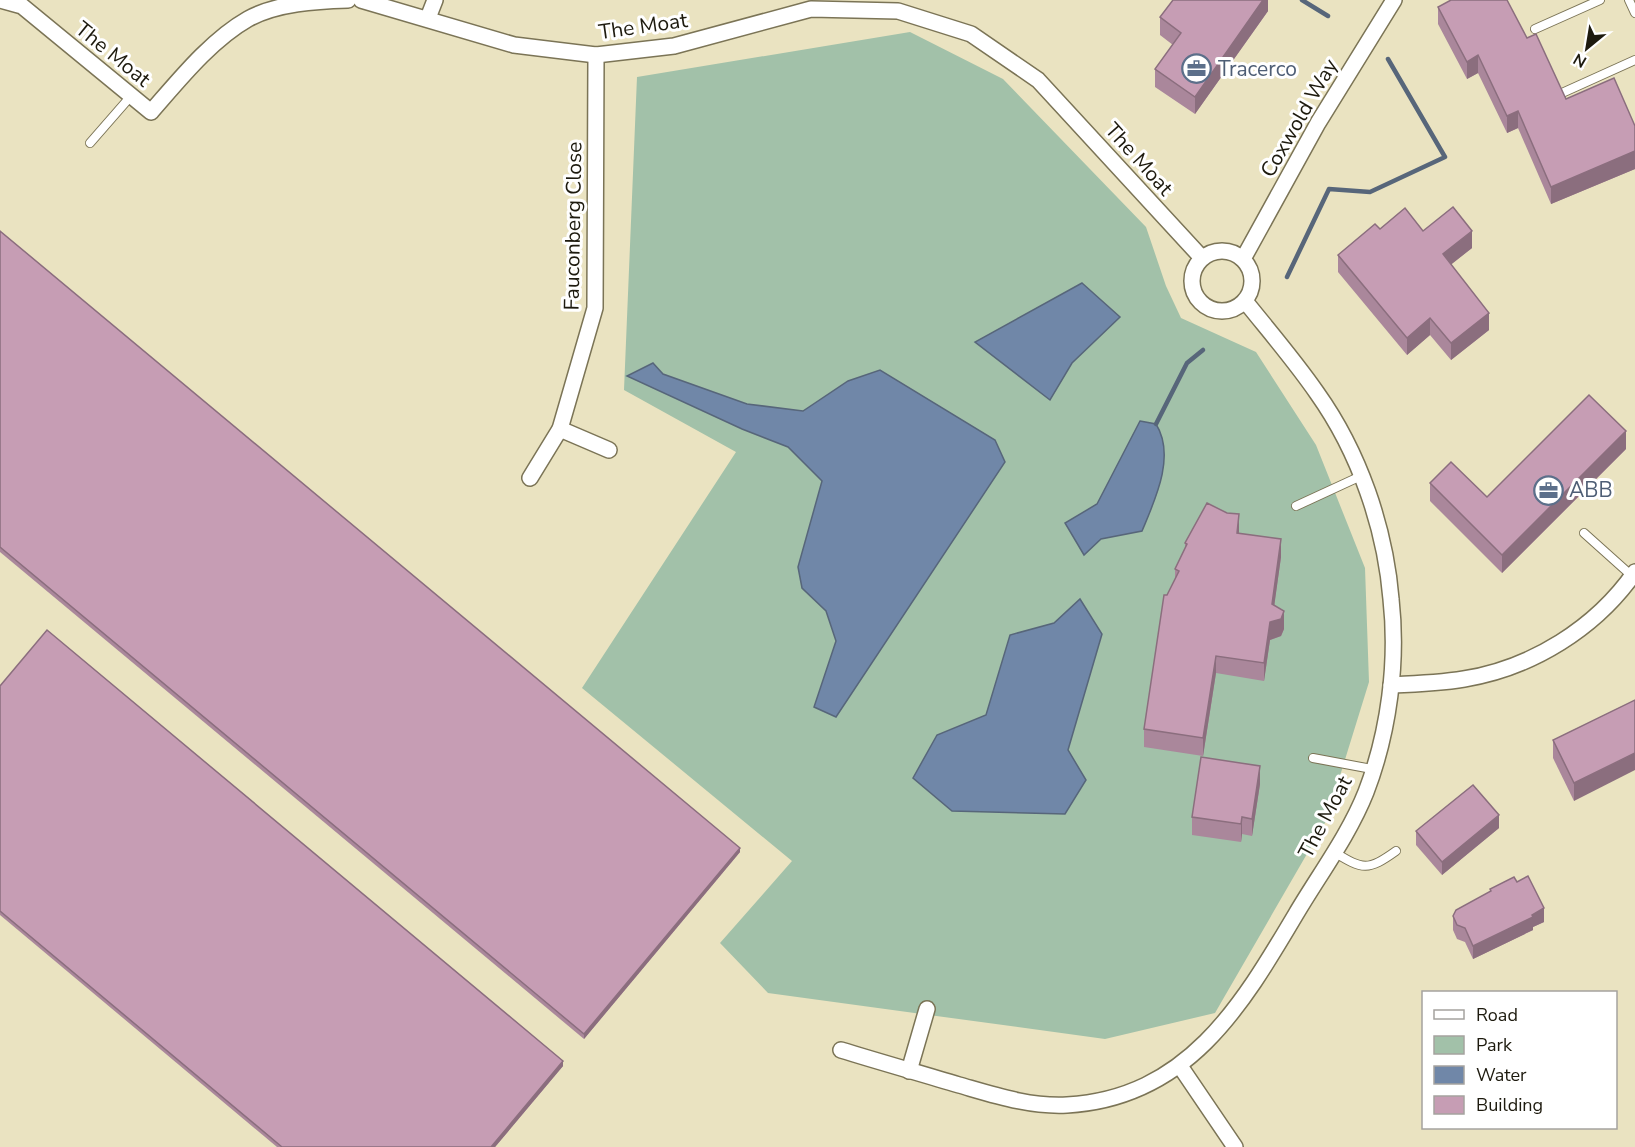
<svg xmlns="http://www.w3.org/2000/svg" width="1635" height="1147" viewBox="0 0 1635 1147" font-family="'Nunito Sans',sans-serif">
<rect width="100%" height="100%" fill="#eae3c1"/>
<polygon fill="#a2c1a9" points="910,32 1003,79 1146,227 1166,286 1181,318 1256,352 1316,445 1365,568 1369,682 1326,821 1215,1013 1105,1039 768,993 720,943 792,861 582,688 736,452 624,390 637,77"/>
<g fill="#7087a8" stroke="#57667a" stroke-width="1.5">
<polygon points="1082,283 1120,317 1072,363 1050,400 975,342"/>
<polygon points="653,363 663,374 747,404 803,411 848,381 880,370 995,440 1005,462 836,717 814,707 836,641 826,611 802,588 798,567 822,481 788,447 742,429 627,376"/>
<path d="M1140,421L1156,424C1176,456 1155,500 1142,531L1101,539L1084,555L1065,523L1097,504Z"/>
<polygon points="1080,599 1102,634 1068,750 1086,780 1065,814 952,811 913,778 937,735 986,715 1010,635 1054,623"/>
</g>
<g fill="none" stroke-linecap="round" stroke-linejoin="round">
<g stroke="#57667a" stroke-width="4.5">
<polyline points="1302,0 1328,16"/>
<polyline points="1287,277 1329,189 1370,192 1445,157 1388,59"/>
<polyline points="1156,424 1187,363 1203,350"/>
</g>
<defs>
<g id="service">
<polyline points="1629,0 1635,13"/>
<polyline points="1535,29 1600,0"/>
<polyline points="1562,93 1635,60"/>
<polyline points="90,143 131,96"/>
<polyline points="1296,506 1361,476"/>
<polyline points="1584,533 1632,576"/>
<polyline points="1313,758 1372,769"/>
<path d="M1334,852C1363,870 1368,871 1396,851"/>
</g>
<g id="minor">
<path d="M0,0L22,6L151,112C179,80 211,40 248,19C277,3 317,1 348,0"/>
<polyline points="361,0 514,45 596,55 674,46 811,9 898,11 971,34 1038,80 1202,258"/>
<polyline points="428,18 435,0"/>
<circle cx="1222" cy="281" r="30"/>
<polyline points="1243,259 1318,123 1394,0"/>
<polyline points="560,429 609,450"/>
<polyline points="530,478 560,429 595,308 596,55"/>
<path d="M1391,685C1415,684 1440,683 1464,679C1532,668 1596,628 1635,572"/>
<path d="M841,1050C880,1062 919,1073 959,1085C994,1095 1030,1107 1067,1105C1187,1098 1241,1007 1296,914C1319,875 1349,835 1366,792C1389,732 1398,662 1391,599C1385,527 1359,452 1317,393C1295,361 1269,331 1245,301"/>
<polyline points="1180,1066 1235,1147"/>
<polyline points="909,1071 927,1009"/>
</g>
</defs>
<use href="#service" stroke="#7b7456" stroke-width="10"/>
<use href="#minor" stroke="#7b7456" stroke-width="18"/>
<use href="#service" stroke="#fff" stroke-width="8"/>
<use href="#minor" stroke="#fff" stroke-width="15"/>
</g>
<g fill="#aa879b">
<polygon points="1268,0 1268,11 1195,114 1155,87 1155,69 1173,45 1160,35 1160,17"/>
<polygon points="1438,7 1527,38 1566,99 1635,126 1635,169 1551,204 1518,128 1507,133 1478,73 1467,79 1438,24"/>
<polygon points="1380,229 1423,231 1472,248 1451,264 1489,330 1451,360 1430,335 1407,355 1338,272 1338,255"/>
<polygon points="0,231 740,852 584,1039 0,552"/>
<polygon points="1626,449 1502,573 1430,501 1430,483 1487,497"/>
<polygon points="1239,533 1281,557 1274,606 1284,629 1281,636 1270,640 1264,681 1216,673 1203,756 1144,747 1144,729 1167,595 1175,579 1175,569 1185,549 1185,543"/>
<polygon points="0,686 563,1066 495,1147 277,1147 0,915"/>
<polygon points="1635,700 1574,801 1553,758 1553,740"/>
<polygon points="1260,784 1252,836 1242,834 1241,842 1192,835 1192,817"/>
<polygon points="1499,828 1442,875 1416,845 1416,831"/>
<polygon points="1517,882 1544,922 1533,927 1533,930 1473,959 1465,942 1457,939 1453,930 1453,916 1490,892 1490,889"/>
</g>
<g fill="#8b6e7e">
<polygon points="1263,0 1268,0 1268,11 1195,114 1195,97"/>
<polygon points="1478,55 1478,73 1467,79 1467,62"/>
<polygon points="1518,111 1518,128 1507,133 1507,116"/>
<polygon points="1635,151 1635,169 1551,204 1551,187"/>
<polygon points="1472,231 1472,248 1443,271 1443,254"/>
<polygon points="1489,313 1489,330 1451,360 1451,343"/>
<polygon points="1430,318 1430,335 1407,355 1407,338"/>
<polygon points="1626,431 1626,449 1502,573 1502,555"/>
<polygon points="1239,514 1239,532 1237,550 1237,533"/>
<polygon points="1281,539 1281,557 1272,622 1284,611 1284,629 1281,636 1270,640 1264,681 1264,663"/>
<polygon points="1216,656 1216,673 1203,756 1203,738"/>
<polygon points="1635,753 1635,770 1574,801 1574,783"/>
<polygon points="1260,766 1260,784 1252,836 1252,819"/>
<polygon points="1499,815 1499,828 1442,875 1442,862"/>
<polygon points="1242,817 1242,834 1241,842 1241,824"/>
<polygon points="740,848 740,852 584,1039 584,1034"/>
<polygon points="1544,908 1544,922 1533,927 1533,930 1473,959 1473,946"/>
<polygon points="563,1061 563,1066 495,1147 491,1147"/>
</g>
<g fill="#c69db4" stroke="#8b6e7e" stroke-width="1.5">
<polygon points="1173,0 1263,0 1195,97 1155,69 1181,33 1160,17"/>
<polygon points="1451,0 1507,0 1527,38 1536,34 1566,99 1614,78 1635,126 1635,151 1551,187 1518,111 1507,116 1478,55 1467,62 1438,7"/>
<polygon points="1453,207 1472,231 1443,254 1489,313 1451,343 1430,318 1407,338 1338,255 1375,224 1380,229 1405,208 1423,231"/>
<polygon points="0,231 740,848 584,1034 0,547"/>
<polygon points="1589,395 1626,431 1502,555 1430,483 1451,462 1487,497"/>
<polygon points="1207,503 1227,513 1239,514 1237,533 1281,539 1272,604 1284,611 1281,619 1270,622 1264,663 1216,656 1203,738 1144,729 1164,595 1167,595 1179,571 1175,569 1187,544 1185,543"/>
<polygon points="47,630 563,1061 491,1147 282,1147 0,911 0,686"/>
<polygon points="1635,700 1635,753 1574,783 1553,740"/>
<polygon points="1201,757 1260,766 1252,819 1242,817 1241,824 1192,817"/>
<polygon points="1473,785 1499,815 1442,862 1416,831"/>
<polygon points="1528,876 1544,908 1532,915 1533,917 1473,946 1465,928 1457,925 1453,916 1456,910 1491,891 1490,889 1514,877 1517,882"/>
</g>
<defs>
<symbol id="office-ring" viewBox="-11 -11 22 22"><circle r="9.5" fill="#fff" stroke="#5c6f8a" stroke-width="1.5"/><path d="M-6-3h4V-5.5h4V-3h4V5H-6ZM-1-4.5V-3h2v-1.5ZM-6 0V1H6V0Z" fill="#5c6f8a"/></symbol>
</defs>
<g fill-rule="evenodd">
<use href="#office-ring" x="1180" y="52" width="33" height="33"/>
<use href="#office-ring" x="1532" y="474" width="33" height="33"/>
</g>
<g text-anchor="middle" stroke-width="6" stroke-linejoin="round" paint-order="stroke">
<g font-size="21" fill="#1d1a0e" stroke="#fff">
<text transform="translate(643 26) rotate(-8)" y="7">The Moat</text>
<text transform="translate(113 54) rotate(39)" y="7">The Moat</text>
<text transform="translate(1299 118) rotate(-60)" y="7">Coxwold Way</text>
<text transform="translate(1139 159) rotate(48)" y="7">The Moat</text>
<text transform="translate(573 226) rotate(-89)" y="7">Fauconberg Close</text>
<text transform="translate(1325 817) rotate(-62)" y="7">The Moat</text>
</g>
<g font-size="21" fill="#4e5e75" stroke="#fff" text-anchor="start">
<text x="1218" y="76">Tracerco</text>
<text x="1569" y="497">ABB</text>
</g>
</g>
<rect x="1422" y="991" width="195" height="138" fill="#ffffff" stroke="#a5a39f" stroke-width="1.5"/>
<rect x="1434" y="1010" width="30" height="9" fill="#ffffff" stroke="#a5a39f" stroke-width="1.5"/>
<text x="1476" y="1021" font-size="18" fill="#1d1a0e">Road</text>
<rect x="1434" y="1036" width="30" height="18" fill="#a2c1a9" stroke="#a5a39f" stroke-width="1.5"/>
<text x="1476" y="1051" font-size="18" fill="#1d1a0e">Park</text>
<rect x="1434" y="1066" width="30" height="18" fill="#7087a8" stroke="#a5a39f" stroke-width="1.5"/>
<text x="1476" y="1081" font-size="18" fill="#1d1a0e">Water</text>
<rect x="1434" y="1096" width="30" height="18" fill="#c69db4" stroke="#a5a39f" stroke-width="1.5"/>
<text x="1476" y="1111" font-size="18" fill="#1d1a0e">Building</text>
<g transform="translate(1587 48) rotate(210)" stroke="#ffffff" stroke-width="4.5" paint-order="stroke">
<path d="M0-4.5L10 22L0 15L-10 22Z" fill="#1d1a0e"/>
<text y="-9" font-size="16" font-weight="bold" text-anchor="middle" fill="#1d1a0e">N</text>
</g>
</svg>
